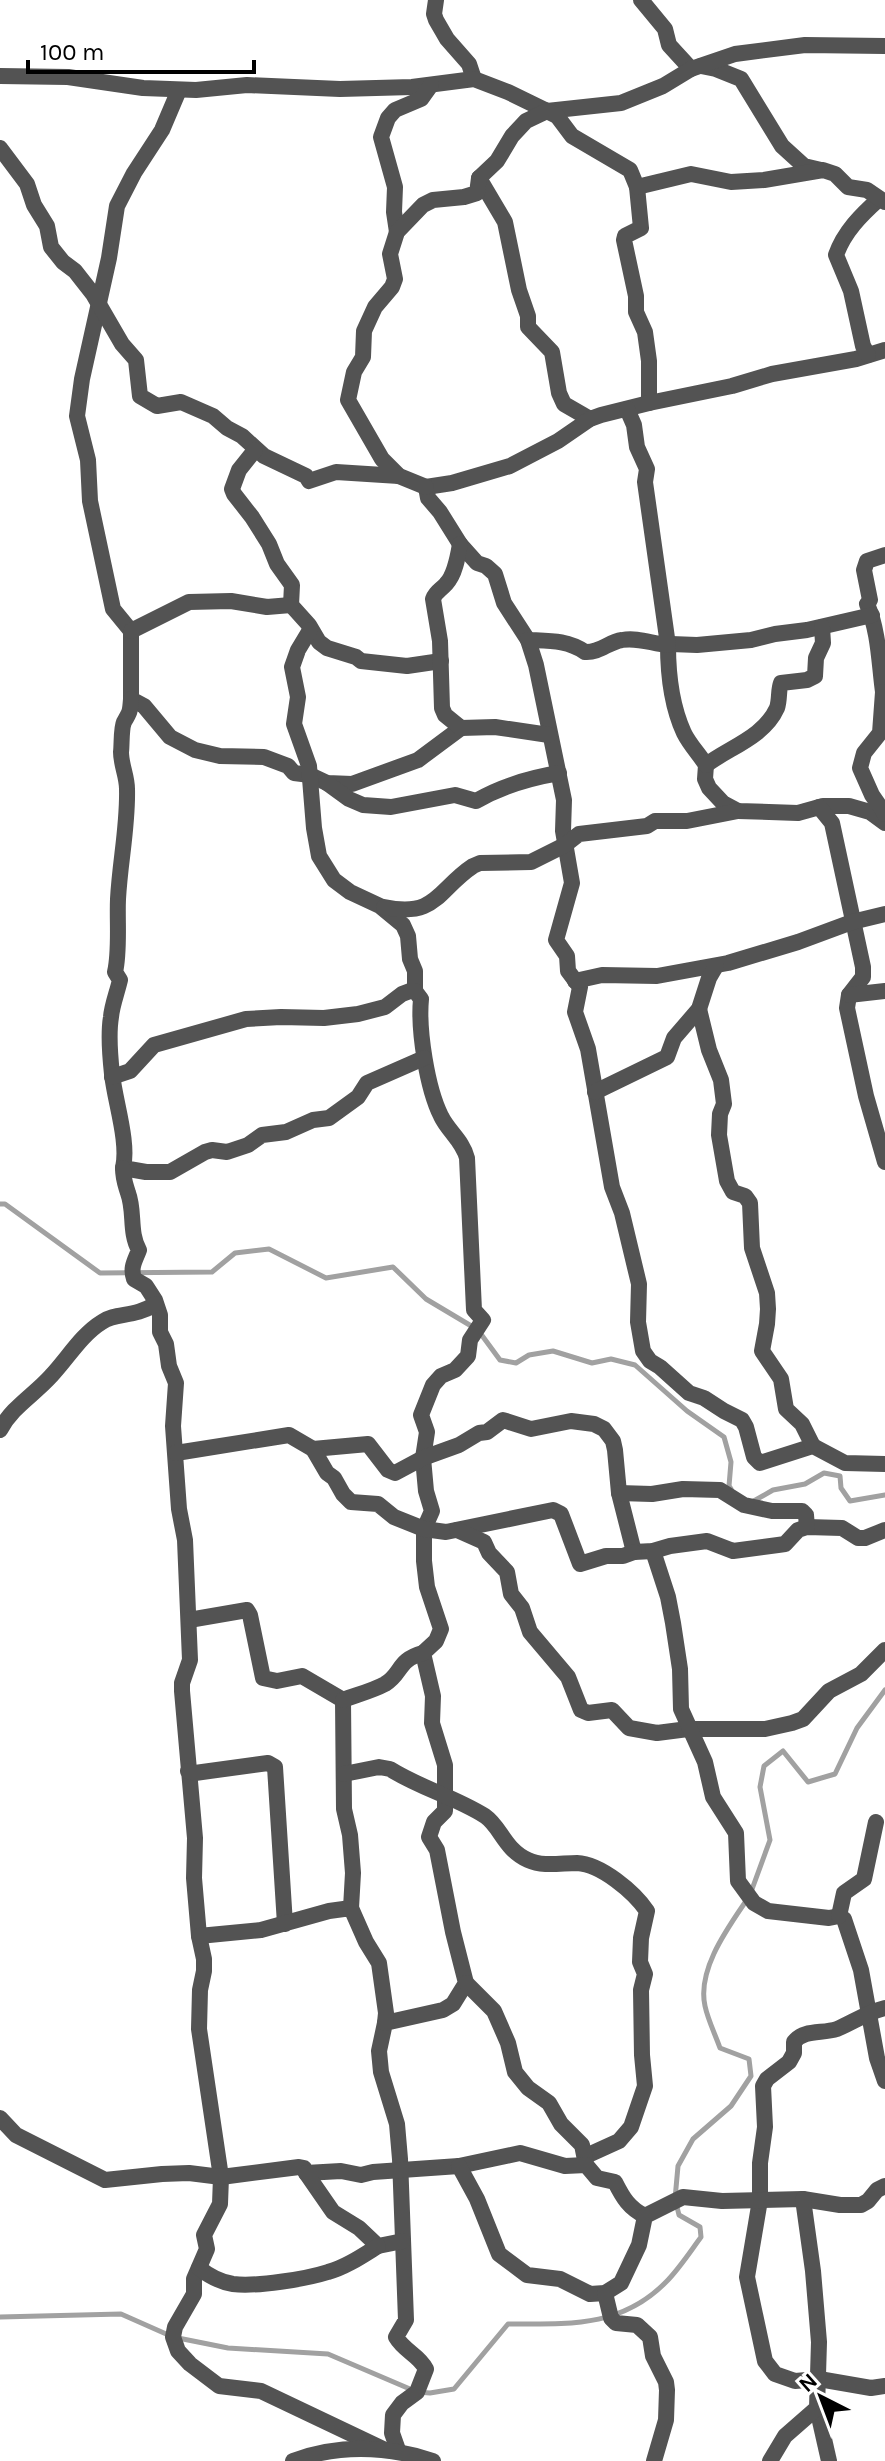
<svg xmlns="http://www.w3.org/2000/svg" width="885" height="2461" viewBox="0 0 885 2461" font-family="Karla,sans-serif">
<rect width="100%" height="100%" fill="#fff"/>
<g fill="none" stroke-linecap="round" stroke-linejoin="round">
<g stroke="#a1a1a1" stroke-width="5">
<polyline points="0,1204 5,1204 100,1273 212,1272 235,1253 269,1249 326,1278 393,1267 426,1299 478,1330 500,1360 516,1363 529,1355 553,1351 592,1363 611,1359 635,1365 687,1411 724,1437 731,1462 729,1486 731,1489"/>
<polyline points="752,1502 773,1490 805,1484 824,1473 840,1476 841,1488 850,1501 885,1495"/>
<polyline points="751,1892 770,1840 760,1787 764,1766 783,1751 808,1782 835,1774 857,1728 885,1690"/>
<path d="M0,2317L121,2314L173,2337L228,2348L328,2354L417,2392L430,2393L454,2389L508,2324C568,2324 621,2328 666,2282C679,2269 690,2252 701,2237L700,2227L679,2215L675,2199L678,2166L693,2139L731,2106L751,2076L749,2059L720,2048C715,2034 708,2020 705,2006C697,1970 727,1929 746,1901"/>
</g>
<g stroke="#535353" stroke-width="16">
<polyline points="436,0 434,14 436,20 447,39 469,64 474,79"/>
<polyline points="641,0 665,29 669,45 691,69"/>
<polyline points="701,66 716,69 741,79 782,146 804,166 821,170"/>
<polyline points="0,76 68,77 143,88 196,90 247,85 340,89 412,87 474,79 508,92 547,111 621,103 663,86 691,69 735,54 805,45 885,46"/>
<polyline points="179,90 162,130 134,173 117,206 109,258 82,379 77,416 88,460 90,501 113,609 131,631 131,699 144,706 170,737 195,750 220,756 264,757 288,766 294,773 310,775 327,783 352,784 418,760 461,728"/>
<polyline points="0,148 27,184 34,205 47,226 51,247 63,262 75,271 93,294 122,344 136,360 140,396 157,406 181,402 213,416 227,428 242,436 264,456 306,476 309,481 336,472 399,476"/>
<polyline points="479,178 505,222 519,290 528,316 528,327 552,352 559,393 564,404 590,419"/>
<polyline points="637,187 641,228 625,236 624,240 636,296 636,312 645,332 649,361 649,403"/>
<polyline points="397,232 394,212 395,187 381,137 388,118 395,110 421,99 431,85"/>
<polyline points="885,350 856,359 772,374 732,386 649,403 601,415 590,419 558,441 510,466 452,483 426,487 428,498 440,512 460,544 477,563 486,566 495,574 504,603 528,640 536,665 564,800 563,831 572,883 556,940 567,956 568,971 580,987 575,1012 588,1049 612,1187 622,1213 639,1284 638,1322 643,1351 650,1361 660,1367 689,1393 704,1398 724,1411 742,1420 746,1427 754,1457 760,1463 813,1446 845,1463 885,1464"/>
<path d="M868,355L863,346L851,291L836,255C844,232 861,215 879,199"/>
<polyline points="255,450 239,470 232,489 234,494 252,517 269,544 277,564 292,585 291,605 309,625 319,642 327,648 356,657 361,661 407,666 441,661"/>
<polyline points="426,487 399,476 382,459 348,400 354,372 363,357 364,331 375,307 392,287 395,279 390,254 397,232 423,205 433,200 464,197 477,193 479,178 497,161 512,136 526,121 547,111 557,116 572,136 630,170 637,187 691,174 731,182 764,180 823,170 835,174 848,187 867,190 885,202"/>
<path d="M460,544C458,556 455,575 446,584C441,590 436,591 433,599L440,641L442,708L445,715L461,728L495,727L549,735"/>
<path d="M885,555L867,561L864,570L870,600L867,604C879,632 879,663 883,692L885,693"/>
<path d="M872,615L807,630L775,634L751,640L697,645L671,644L668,645C668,673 672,707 684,733C690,745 699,754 706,765L705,779L709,788L723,803L738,811L798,813L823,806H849L870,812L885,823"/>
<path d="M310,630L298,650L292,667L298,697L294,724L309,766L314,828L319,856L334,880L350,892L380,906L403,925L408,936L410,959L415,971V991L421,999C418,1030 427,1088 441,1116C448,1131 463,1141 467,1158L474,1310L483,1320L470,1340L468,1356L455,1370L441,1376L433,1385L421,1415L427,1432L423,1458L426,1491L432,1511L424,1529V1561L427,1587L441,1629L436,1641L423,1653L433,1696L432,1723L445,1765V1811L434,1822L429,1837L437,1850L453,1932L466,1983L453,2004L443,2010L385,2023L379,2051L381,2072L397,2124L400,2159L406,2320L396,2337C404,2351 419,2355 426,2369L417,2392L402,2403L393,2415L392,2433L398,2450"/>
<polyline points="131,631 189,602 231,601 267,607 291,605"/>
<path d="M528,640C550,641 567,640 585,652C600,653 608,642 622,640C638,637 653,644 668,645L645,482L647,469L637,447L634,425L627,409"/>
<polyline points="883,692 880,733 864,753 860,768 872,795 885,814"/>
<path d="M131,699C130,712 130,712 124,722C121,729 122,744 121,752C121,765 127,776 127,789C128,826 120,861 118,899C117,921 120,951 115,972L120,980C117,993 112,1005 111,1017C108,1035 110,1056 112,1074C115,1102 129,1142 123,1168L146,1172H170L205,1152L212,1150L227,1152L248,1145L262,1135L286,1132L313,1120L329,1118L358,1097L367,1083L424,1058"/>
<path d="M706,765C730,747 764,737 777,708C780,699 778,691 781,683L807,680L815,676L816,658L823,643L822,627"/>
<path d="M327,783L349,799L363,805L391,807L455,795L476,801C502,786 529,778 559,773"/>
<polyline points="819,807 832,823 863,967 863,977 849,995 847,1008 866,1096 885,1162"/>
<path d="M384,907C437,918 437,890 473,866L480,863L531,862L565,845L579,834L647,826L655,821H687L738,811"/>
<polyline points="575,981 602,975 657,976 728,963 798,942 852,922 885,914"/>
<polyline points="849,995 885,991"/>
<polyline points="699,1009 709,1050 721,1080 724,1104 720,1114 719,1135 727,1181 733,1192 745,1196 750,1203 752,1248 767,1293 768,1309 767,1324 762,1351 781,1379 786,1409 802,1424 813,1446"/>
<polyline points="112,1077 130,1071 154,1045 246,1019 281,1017 324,1018 358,1014 385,1007 402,994 410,991 415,991"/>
<polyline points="595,1092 667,1057 674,1038 699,1009 709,978 716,966"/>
<path d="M123,1168C123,1179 125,1183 128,1193C135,1211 129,1233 139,1250C135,1261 130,1267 134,1279L146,1286L155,1300L160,1315V1332L166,1344L169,1366L176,1383L173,1426L179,1509L185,1540L190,1660L182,1683V1691L195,1838L194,1878L199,1936L204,1959V1971L200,1990L199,2029L221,2177L220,2204L204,2235L207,2249L194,2279V2294L175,2327L173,2337L178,2351L190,2364L219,2386L261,2391L383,2449"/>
<path d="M0,1430C12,1407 34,1395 51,1376C68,1358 81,1335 102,1322C116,1312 135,1318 155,1304"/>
<polyline points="313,1449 368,1444 388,1470 395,1473 423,1458 459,1445 479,1433 487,1432 503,1420 531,1429 571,1421 594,1424 604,1429 613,1441 615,1450 619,1493 634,1552 653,1551 670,1546 707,1541 733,1551 778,1545 785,1544 798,1530 807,1527 842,1528 858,1538 865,1538 885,1530"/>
<polyline points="176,1453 289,1435 313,1449 327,1473 334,1478 343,1494 351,1502 378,1504 394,1517 424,1529 446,1532 553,1510 561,1514 580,1564 606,1556 623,1556 634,1552"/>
<polyline points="619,1493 652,1494 683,1489 720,1490 744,1505 772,1511 802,1511 806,1515 807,1527"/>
<polyline points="457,1530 484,1542 489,1553 507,1572 511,1594 522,1608 530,1632 568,1677 581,1710 588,1713 612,1710 629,1728 657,1733 688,1729 765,1729 792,1723 803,1719 829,1691 861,1674 885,1650"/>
<polyline points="653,1551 668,1597 673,1623 680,1669 681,1709 705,1762 713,1797 736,1833 738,1881 754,1903 768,1911 829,1918 839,1916 844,1919 861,1970 877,2058 885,2081"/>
<polyline points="189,1620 247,1610 250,1615 263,1678 277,1681 302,1676 343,1700 344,1809 350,1835 353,1873 351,1908"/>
<path d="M343,1700C356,1695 372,1691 385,1684C402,1674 397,1660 423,1653"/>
<polyline points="188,1771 195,1773 268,1763 275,1767 285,1924"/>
<path d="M344,1774L379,1767L390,1769C420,1788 455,1797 485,1816C501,1827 504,1849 528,1860C543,1867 561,1863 577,1863C601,1864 634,1892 647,1911L641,1938L640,1962L645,1974L641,1990L642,2055L645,2086L631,2127L619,2141L586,2156"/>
<polyline points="839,1916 844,1893 864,1879 876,1822"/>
<polyline points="199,1936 261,1930 329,1911 351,1908 366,1942 379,1963 386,2013 385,2023"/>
<polyline points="466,1983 494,2011 508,2043 515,2072 528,2088 549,2103 561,2124 582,2145 586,2165"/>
<path d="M885,2008C868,2012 853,2022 837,2029C822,2034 804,2029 794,2042V2053L789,2062L767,2079L763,2086L765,2127L760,2163V2200L747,2277L765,2361L775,2374L795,2381L819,2379L871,2388L885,2386"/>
<path d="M0,2118L16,2135L105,2180L162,2174L189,2173L221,2177L299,2167L304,2168L306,2173L341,2171L361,2175L373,2172L459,2166L520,2153L565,2166L586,2165L597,2178L615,2182C623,2198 629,2208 645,2216"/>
<polyline points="459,2166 477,2199 499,2254 527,2275 560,2279 590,2294 605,2293 621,2283 639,2245 645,2216 683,2197 722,2201 803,2199 840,2205 861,2205 868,2201 877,2190 885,2186"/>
<polyline points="306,2173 333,2212 359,2228 378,2246 403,2241"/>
<path d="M199,2268C209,2276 220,2282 233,2284C256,2287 306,2279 328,2272C346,2267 362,2256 378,2246"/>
<polyline points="605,2293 611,2318 616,2323 637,2325 650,2337 653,2356 666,2382 667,2390 666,2420 654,2461"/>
<polyline points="817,2408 829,2461"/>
<path d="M293,2461C339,2444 387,2446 433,2461"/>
<polyline points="770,2461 785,2436 817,2408 819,2342 813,2271 803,2199"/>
</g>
</g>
<g transform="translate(821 2397) rotate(318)" stroke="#ffffff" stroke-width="6" paint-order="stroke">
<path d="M0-6L14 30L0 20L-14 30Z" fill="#000000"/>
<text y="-12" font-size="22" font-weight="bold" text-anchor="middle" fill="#000000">N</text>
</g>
<path d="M28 60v12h226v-12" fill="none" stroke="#000000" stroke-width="4"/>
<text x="40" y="60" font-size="24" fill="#000000" stroke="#ffffff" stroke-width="6" paint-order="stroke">100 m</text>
</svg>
